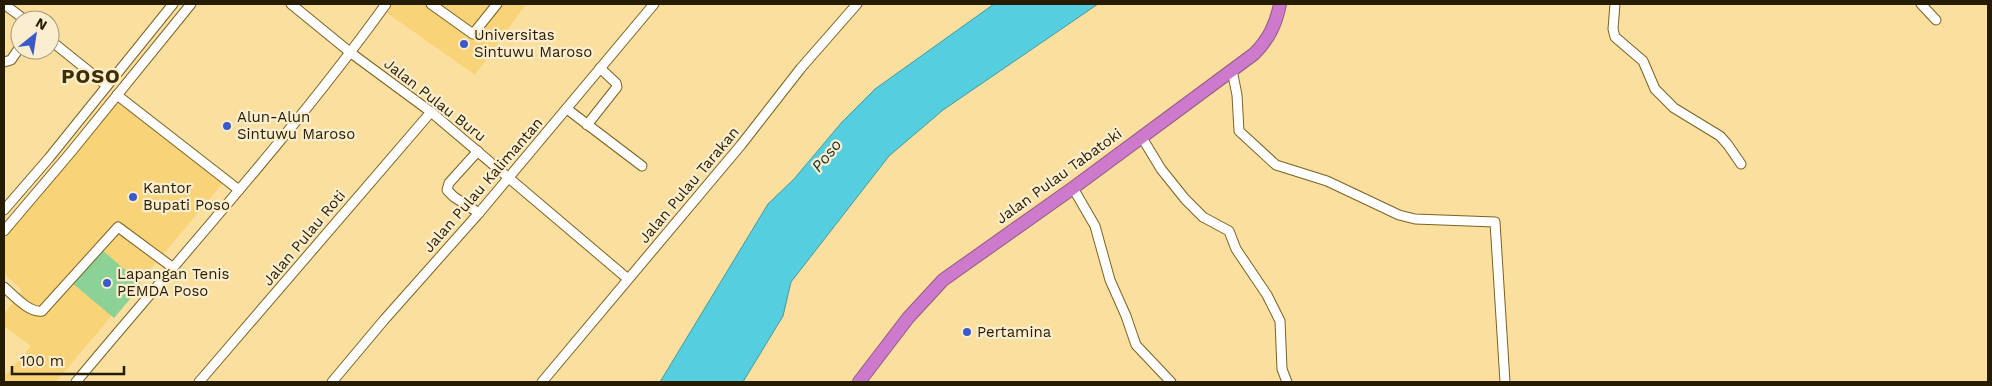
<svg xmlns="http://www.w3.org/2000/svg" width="1992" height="386" viewBox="0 0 1992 386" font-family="'Work Sans',sans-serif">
<rect width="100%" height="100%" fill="#fadf9e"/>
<g fill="#f8d377">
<polygon points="393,4 526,4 475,75 387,13"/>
<polygon points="115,99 223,183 56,382 4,382 4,371 7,374 31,346 4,326 4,314 22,290 4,274 4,232"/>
</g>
<polygon fill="#8cd196" points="100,248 142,285 114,318 71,282"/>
<polygon fill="#55cfe0" stroke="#47999d" points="994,4 1098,4 943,110 889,156 791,282 783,316 743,382 660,382 768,204 794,179 842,122 875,89"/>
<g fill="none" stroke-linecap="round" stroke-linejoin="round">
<defs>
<g id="minor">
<polyline points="4,4 25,20"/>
<polyline points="291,4 351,53 431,112 628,279"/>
<polyline points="431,4 473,34 497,4"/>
<polyline points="1615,4 1613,29 1615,37 1643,61 1655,89 1674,108 1720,136 1728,145 1741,164"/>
<polyline points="1921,4 1936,20"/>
<polyline points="50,40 106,85"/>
<polyline points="4,62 11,60 20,47"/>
<polyline points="1232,70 1237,95 1239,131 1276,165 1327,181 1399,215 1415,219 1495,222 1505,382"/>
<polyline points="117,95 239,190"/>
<polyline points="567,109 642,166"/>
<polyline points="587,125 617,87 616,83 600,68"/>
<polyline points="1141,136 1161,169 1185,199 1203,217 1229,231 1236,249 1267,295 1280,321 1282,369 1287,382"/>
<polyline points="478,151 449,183 447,190 454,197 479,213"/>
<polyline points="1073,188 1095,226 1110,280 1126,316 1136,345 1171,382"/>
<polyline points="4,210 49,158 173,4"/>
<polyline points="4,231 71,152 191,4"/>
<path d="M4,287C13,295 29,313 42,311L118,227L172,267"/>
<path d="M76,382C180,257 291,136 386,4"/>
<polyline points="199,382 431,112"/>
<polyline points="332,382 384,320 479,213 654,4"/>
<polyline points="542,382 741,145 801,68 857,4"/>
</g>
<path id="highway" d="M859,382L908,318L943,280L1073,188L1254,54C1269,39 1276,24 1280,4"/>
</defs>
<use href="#minor" stroke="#7a6221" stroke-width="11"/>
<use href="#highway" stroke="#935985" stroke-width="14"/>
<use href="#minor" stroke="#fff" stroke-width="9"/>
<use href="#highway" stroke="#ce7acc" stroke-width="12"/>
</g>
<g fill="#3a59cb" stroke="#fbeece" stroke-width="2">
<circle cx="464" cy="44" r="5"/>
<circle cx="227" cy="126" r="5"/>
<circle cx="133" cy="197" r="5"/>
<circle cx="107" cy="283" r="5"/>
<circle cx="967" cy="332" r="5"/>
</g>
<g text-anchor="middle" stroke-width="4.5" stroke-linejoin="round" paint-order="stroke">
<g font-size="15" fill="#261c02" stroke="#fbeece" text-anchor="start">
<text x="474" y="40">Universitas<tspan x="474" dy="17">Sintuwu Maroso</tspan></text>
<text x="237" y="122">Alun-Alun<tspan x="237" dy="17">Sintuwu Maroso</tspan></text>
<text x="143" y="193">Kantor<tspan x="143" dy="17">Bupati Poso</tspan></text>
<text x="117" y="279">Lapangan Tenis<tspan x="117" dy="17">PEMDA Poso</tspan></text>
<text x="977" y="337">Pertamina</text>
</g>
<g font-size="15" fill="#261c02" stroke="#fbeece">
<text transform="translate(435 100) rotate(38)" y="5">Jalan Pulau Buru</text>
<text transform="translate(1059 176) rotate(-36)" y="5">Jalan Pulau Tabatoki</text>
<text transform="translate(483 185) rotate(-49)" y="5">Jalan Pulau Kalimantan</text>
<text transform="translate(689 185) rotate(-50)" y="5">Jalan Pulau Tarakan</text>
<text transform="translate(304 238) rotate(-50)" y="5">Jalan Pulau Roti</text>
</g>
<g font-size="16" font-style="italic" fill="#153034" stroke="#fbeece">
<text transform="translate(826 155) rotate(-51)" y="6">Poso</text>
</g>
<g font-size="20" font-weight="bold" letter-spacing="1" fill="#3f2f00" stroke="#fbeece">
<text x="91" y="83">POSO</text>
</g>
</g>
<rect width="1992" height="386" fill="none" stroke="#261c02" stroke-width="10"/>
<g transform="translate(35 35) rotate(30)"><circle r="24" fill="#fbeece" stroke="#a69a7c"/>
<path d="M0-4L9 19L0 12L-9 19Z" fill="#3a59cb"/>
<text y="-8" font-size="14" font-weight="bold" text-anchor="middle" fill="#261c02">N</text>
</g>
<path d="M12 366v8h112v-8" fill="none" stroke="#261c02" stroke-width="2.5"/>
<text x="20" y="366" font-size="15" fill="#261c02" stroke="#fbeece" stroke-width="4" paint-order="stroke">100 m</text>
</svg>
